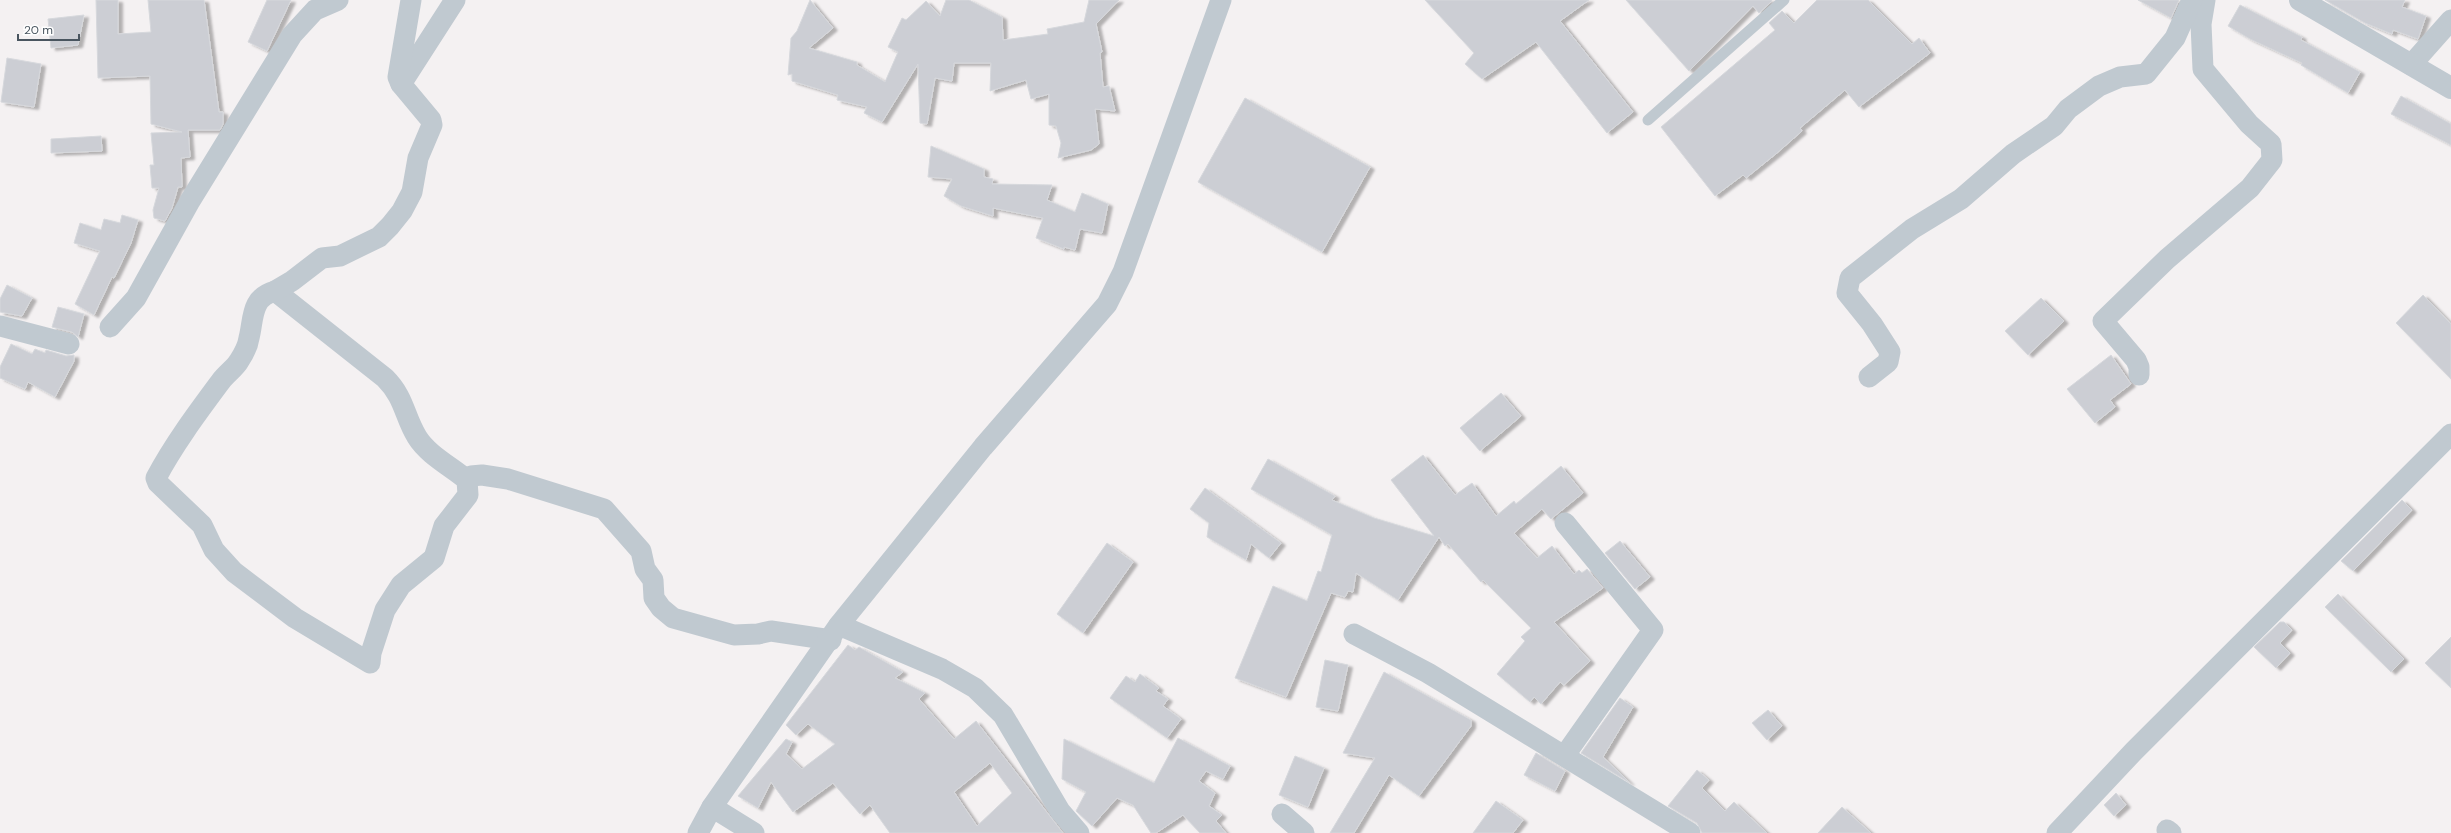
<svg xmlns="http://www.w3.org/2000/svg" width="2451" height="833" viewBox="0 0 2451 833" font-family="'DM Sans',sans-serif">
<defs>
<filter id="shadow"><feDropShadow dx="4.5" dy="2.5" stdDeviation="1" flood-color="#0004"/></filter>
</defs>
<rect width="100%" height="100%" fill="#f4f1f2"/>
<g fill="#ccced4" stroke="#d6d8dc" fill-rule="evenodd" filter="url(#shadow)">
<polygon points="96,0 118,0 118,34 151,32 148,0 204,0 219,112 223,112 223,124 220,130 188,130 190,157 181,158 182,187 178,187 172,208 165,221 154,218 153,210 159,188 152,188 150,165 154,165 151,133 182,132 151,124 150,76 98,78"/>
<polygon points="267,0 291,0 267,51 248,42"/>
<polygon points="810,0 833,28 809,48 857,62 857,65 885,82 898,52 888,47 902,18 906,20 926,1 940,16 946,0 969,0 1002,17 1003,40 1048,34 1047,29 1084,22 1089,0 1119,0 1096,24 1102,52 1100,53 1103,87 1109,86 1115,111 1095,109 1099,144 1091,150 1058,158 1061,143 1056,126 1049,125 1049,94 1031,99 1026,80 990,91 991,63 954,63 952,81 935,78 927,124 920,123 918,64 882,122 864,113 867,107 837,100 838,95 792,81 792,74 788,75 791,38 797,31"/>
<polygon points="1425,0 1589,0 1560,21 1633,112 1607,133 1536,42 1482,79 1465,64 1474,53"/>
<polygon points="1626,0 1771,0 1772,1 1759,13 1753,6 1689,71"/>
<polygon points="1817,0 1868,0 1912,44 1919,38 1930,53 1859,107 1845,90 1800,128 1802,131 1777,153 1746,178 1743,175 1715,196 1661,127 1775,30 1769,23 1782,11 1794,23"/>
<polygon points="2138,0 2179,0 2171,18"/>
<polygon points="2325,0 2405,0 2402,7 2426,16 2418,39 2393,30 2392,34 2365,23"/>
<polygon points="2240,5 2302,37 2301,40 2360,72 2348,93 2301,65 2302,63 2250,39 2228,26"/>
<polygon points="84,15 78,45 51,48 48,19"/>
<polygon points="7,58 41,64 34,107 1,102"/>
<polygon points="2401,96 2451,124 2451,145 2391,114"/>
<polygon points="1245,98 1370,167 1322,252 1198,182"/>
<polygon points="101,136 102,151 51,153 51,139"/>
<polygon points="931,146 984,169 984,177 993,179 992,184 1052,185 1047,200 1075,212 1082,193 1108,204 1102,233 1080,229 1075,250 1064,247 1064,249 1036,238 1043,218 993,208 993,216 961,206 944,196 952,179 928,177"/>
<polygon points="122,215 138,220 131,243 114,278 112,277 94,315 75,304 100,251 74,243 80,223 101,230 104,219 120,223"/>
<polygon points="7,285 32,298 22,316 0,312 0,299"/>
<polygon points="2423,295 2451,324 2451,379 2396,323"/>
<polygon points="2041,298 2064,321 2028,355 2005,331"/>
<polygon points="58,307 84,314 78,337 72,332 52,327"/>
<polygon points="11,344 32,354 35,349 45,353 46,350 66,356 74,355 74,361 55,397 28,382 25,389 0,378 0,367"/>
<polygon points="2111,355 2131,384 2110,400 2115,407 2095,423 2067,389"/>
<polygon points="1501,393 1521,416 1480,451 1460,428"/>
<polygon points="1423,455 1455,495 1472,483 1496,516 1514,501 1516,504 1561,466 1583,493 1551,519 1542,509 1514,533 1537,558 1552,546 1574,574 1579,570 1582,573 1587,569 1603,588 1554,622 1590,661 1564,685 1560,682 1541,704 1534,697 1530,702 1497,674 1525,641 1521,637 1531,628 1483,580 1481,582 1448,544 1445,546 1439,537 1398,600 1356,573 1353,592 1348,591 1345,597 1331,593 1286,697 1235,678 1273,586 1307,601 1318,571 1321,572 1332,535 1251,489 1268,459 1335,496 1332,500 1374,518 1434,536 1391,480"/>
<polygon points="1205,488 1281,543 1269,558 1251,544 1246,560 1207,537 1209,523 1190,509"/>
<polygon points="2402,500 2412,510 2353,571 2341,561"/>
<polygon points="1620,541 1650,577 1635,589 1605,553"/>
<polygon points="1107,543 1133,562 1083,633 1057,614"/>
<polygon points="2338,594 2404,659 2391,672 2325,607"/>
<polygon points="2280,622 2284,622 2292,630 2280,643 2290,653 2276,668 2254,647"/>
<polygon points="2451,637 2451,688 2425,663"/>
<path d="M848,645L855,650L859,647L903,672L895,678L925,693L919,699L954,739L976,721L1063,833H890L870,805L860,814L833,783L793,812L771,782L758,808L738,796L786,739L792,742L786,754L802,769L835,744L808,724L796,735L786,725ZM990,763L1012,793L977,826L954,792Z"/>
<polygon points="1325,660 1348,665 1338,711 1316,707"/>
<polygon points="1384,672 1471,720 1471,726 1419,796 1389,775 1354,833 1330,833 1375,758 1343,753"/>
<polygon points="1140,674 1159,688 1156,691 1168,699 1163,706 1181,719 1167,738 1110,698 1126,676 1135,682"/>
<polygon points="1620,698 1633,707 1603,757 1630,783 1581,753"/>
<polygon points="1768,710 1782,726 1767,740 1752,723"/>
<polygon points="1178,738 1230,766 1223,779 1206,771 1199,781 1215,793 1209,806 1222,815 1216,821 1226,833 1200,833 1183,815 1156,833 1151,833 1133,805 1117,798 1092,826 1076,811 1086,792 1062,779 1064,739 1154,783"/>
<polygon points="1536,753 1565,771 1555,791 1524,775"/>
<polygon points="1295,756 1324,768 1308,807 1279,795"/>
<polygon points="1697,770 1709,780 1702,788 1725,811 1734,802 1767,833 1702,833 1697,823 1668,806"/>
<polygon points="2116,793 2126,805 2114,816 2104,805"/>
<polygon points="1496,801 1523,820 1513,833 1473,833"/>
<polygon points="1842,807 1871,833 1818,833"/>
</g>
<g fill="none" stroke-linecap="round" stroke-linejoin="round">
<polyline stroke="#c0c9d0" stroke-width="11" points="1648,120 1784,0"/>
<g stroke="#c0c9d0" stroke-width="21">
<polyline points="2411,65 2451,20"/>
<polyline points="401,84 455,0"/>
<path d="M275,291L385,378C405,398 404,416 417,437C428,455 452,467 467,480L468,495L444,526L434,558L401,585L385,610L371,653L370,663L295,618L234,572L214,550L202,525L158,483L156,478C174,444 198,412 221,381C226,374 235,368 239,361C243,355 248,345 249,338C254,319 250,298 275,291Z"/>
<polyline points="275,291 292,281 322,258 340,256 379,237 390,226 402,211 412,192 418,158 432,125 431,120 401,84 398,77 411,0"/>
<polyline points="0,326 69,344"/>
<polyline points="110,327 136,298 190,201 292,35 315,10 338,0"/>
<polyline points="2139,375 2139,367 2136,360 2103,321 2167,259 2250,188 2272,160 2271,144 2249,124 2203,69 2201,24 2205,0"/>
<polyline points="1869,377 1888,362 1890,352 1872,324 1847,293 1850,278 1912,229 1961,199 2013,154 2054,126 2068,109 2099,86 2120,77 2146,74 2175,38 2192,0"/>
<polyline points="467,480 471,476 482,475 508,479 604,509 641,551 645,569 653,580 654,598 661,608 673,618 734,635 758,634 771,631 831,640"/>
<polyline points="1565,523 1653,630 1565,755"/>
<polyline points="839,625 942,669 975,688 1003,715 1060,811 1079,833"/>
<polyline points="1354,634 1428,673 1690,833"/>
<polyline points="712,807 754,833"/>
<polyline points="1282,814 1304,833"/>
<polyline points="2167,830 2171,833"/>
<polyline points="698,833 712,807 839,625 983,447 1107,304 1123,272 1221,0"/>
<polyline points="2057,833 2134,751 2451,434"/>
</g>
<polyline stroke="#c0c9d0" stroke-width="22" points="2300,0 2451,88"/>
</g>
<path d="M18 34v6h61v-6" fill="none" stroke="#49555f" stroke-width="2"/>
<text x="24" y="34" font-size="12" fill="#49555f" stroke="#ffffff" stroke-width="3" paint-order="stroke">20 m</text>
</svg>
